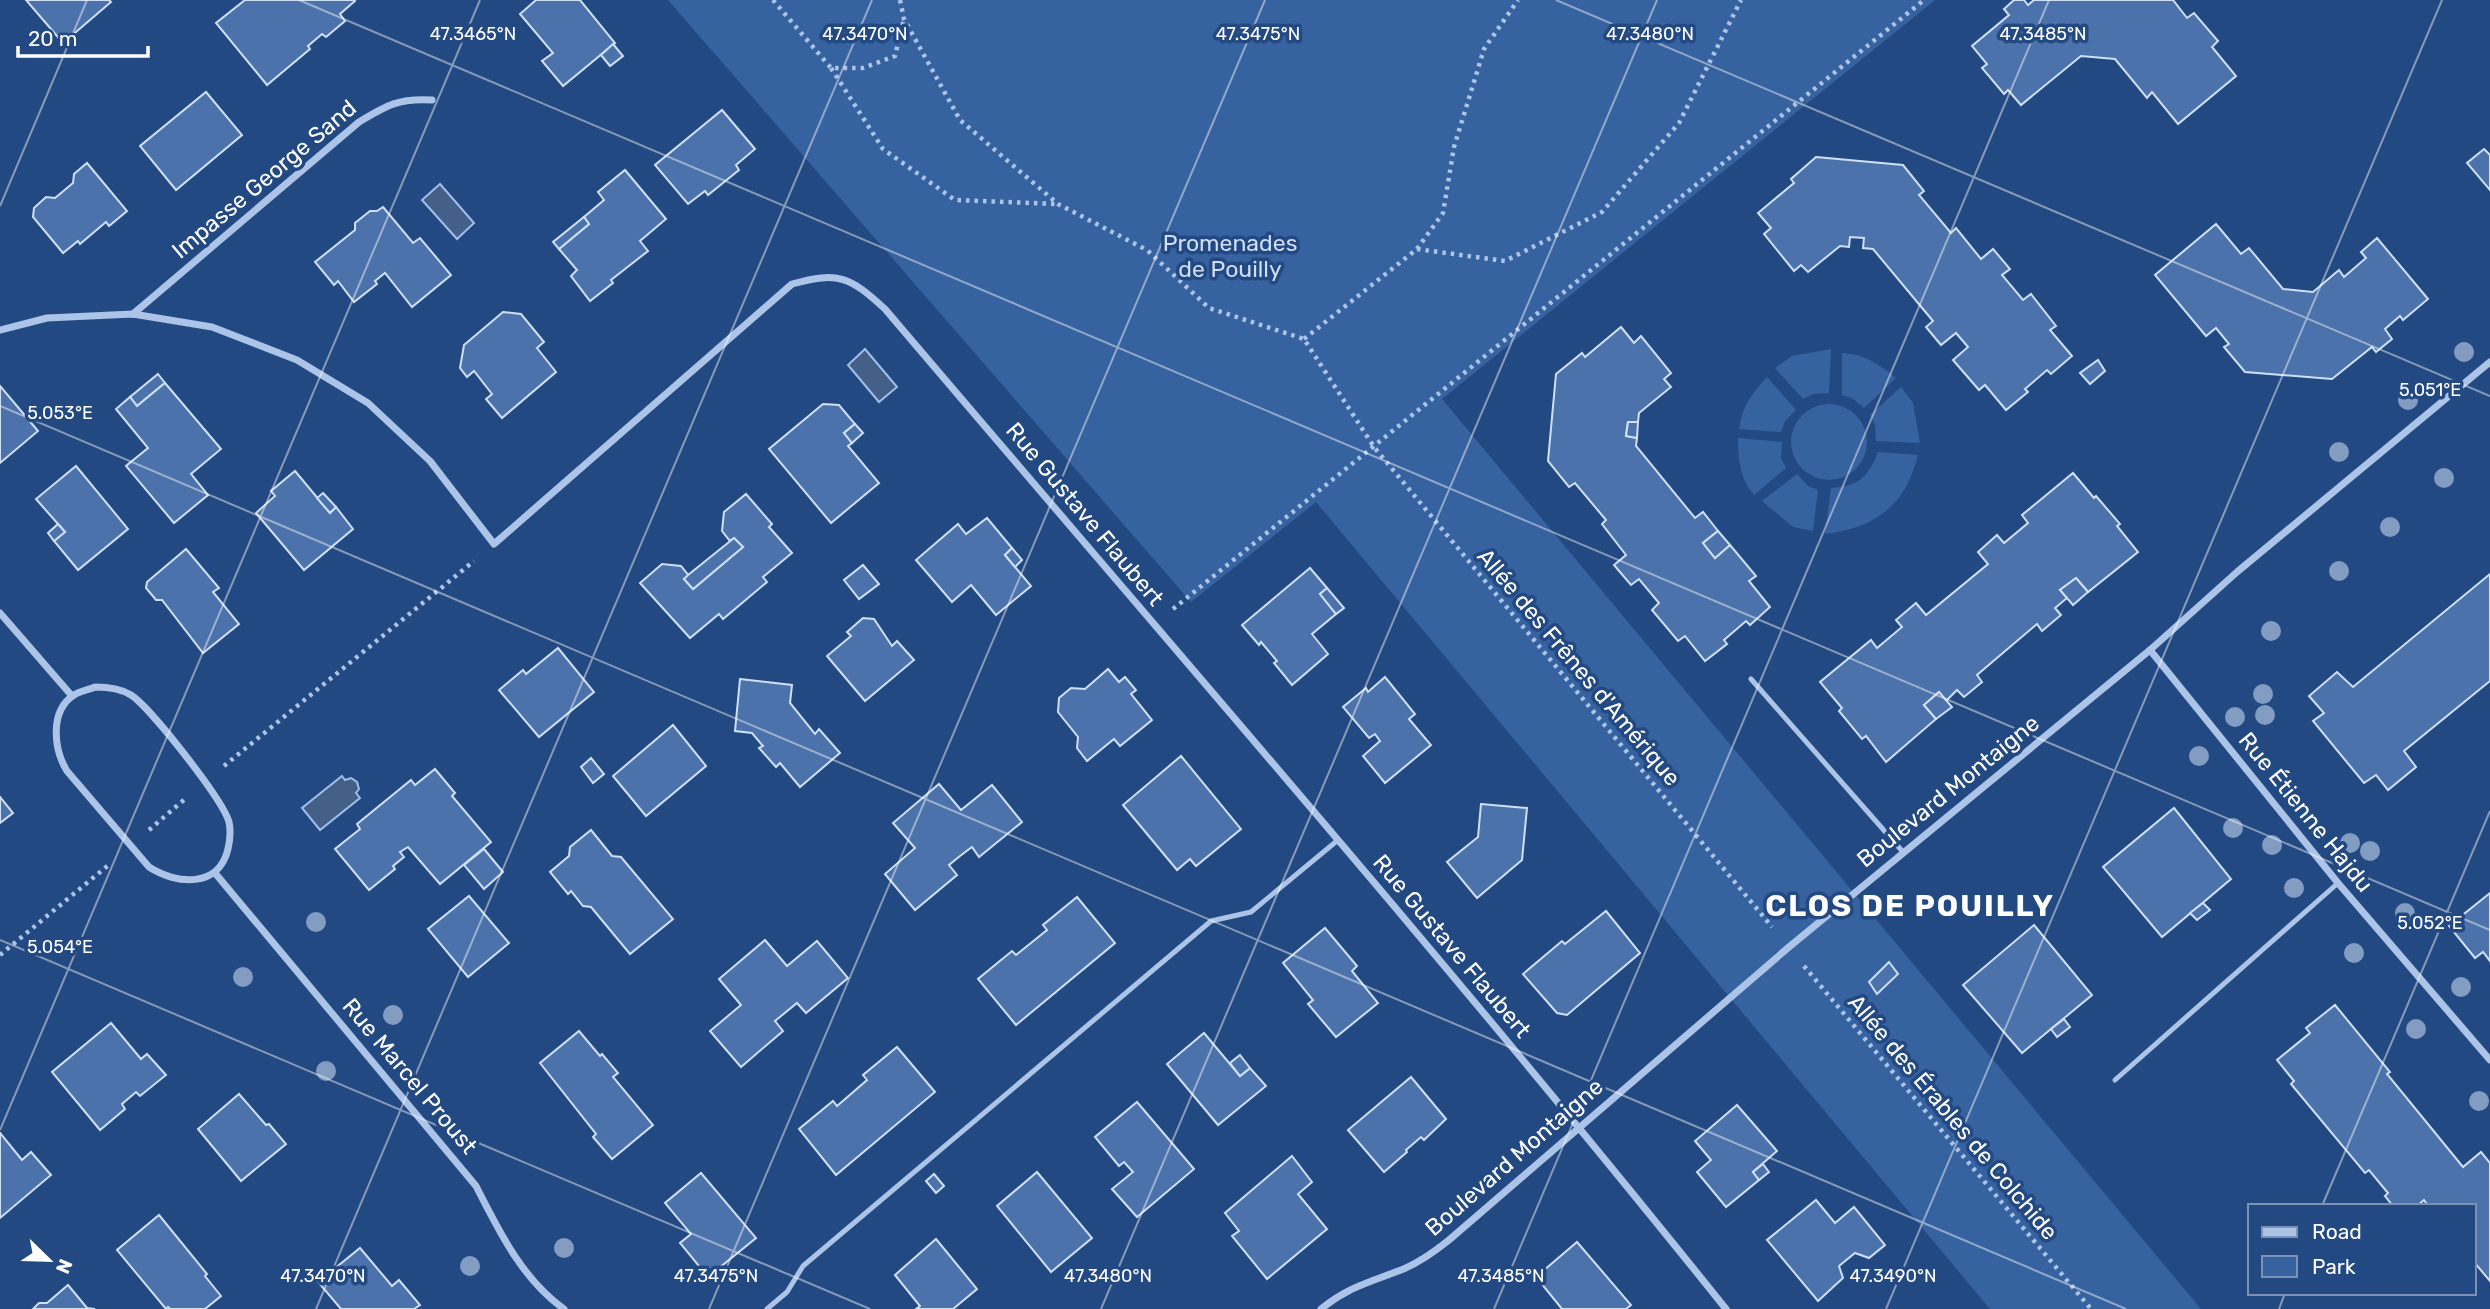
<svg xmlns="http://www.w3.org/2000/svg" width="2490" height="1309" viewBox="0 0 2490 1309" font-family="Rubik,sans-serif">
<rect width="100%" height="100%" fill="#234982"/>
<g fill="#3762a0">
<polygon points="668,0 1935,0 1442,399 2201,1309 1990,1309 1316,502 1191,602"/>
<polygon points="1831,349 1829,393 1813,394 1803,399 1775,368 1792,356"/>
<path d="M1842,353C1864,354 1879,364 1896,378L1864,408L1852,398L1842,395Z"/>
<path d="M1767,377L1796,410L1785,421L1781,432L1739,429C1742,407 1752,393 1767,377Z"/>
<polygon points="1901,387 1913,403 1920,443 1876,441 1875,425 1870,415"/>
<circle cx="1829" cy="442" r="38"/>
<path d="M1738,438L1782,442L1781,458L1786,468L1754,495C1740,478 1738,460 1738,438Z"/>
<path d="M1878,452L1918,455C1905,506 1877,527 1825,534L1831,488C1858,486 1868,478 1878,452Z"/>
<polygon points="1797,474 1808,486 1818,490 1813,531 1793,527 1762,501"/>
</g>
<g fill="#446089" stroke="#9fbee9" stroke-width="2">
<polygon points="440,184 474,223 457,239 422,200"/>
<polygon points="865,349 897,387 879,402 848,365"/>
<polygon points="342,776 345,780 351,778 357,782 359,789 356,793 360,798 320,830 302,808"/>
</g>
<g fill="#4b72ab" stroke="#cfdff6" stroke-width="2">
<polygon points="26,0 109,0 111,2 63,43"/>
<polygon points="245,0 354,0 355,1 340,14 345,21 326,37 322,34 308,46 310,49 267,85 216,23"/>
<polygon points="536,0 580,0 615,43 563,86 542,61 553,53 520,14"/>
<polygon points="2014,0 2024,0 2028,5 2034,0 2173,0 2187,18 2194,13 2218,41 2212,47 2236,76 2178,124 2152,92 2147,98 2115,59 2081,56 2021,105 2008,90 2004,94 1982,68 1987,64 1972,46 2009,15 2004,9"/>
<polygon points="613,44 623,56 610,66 601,55"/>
<polygon points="206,92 242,135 176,190 140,146"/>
<polygon points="722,110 755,149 736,165 739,170 708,195 705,191 688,204 655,165"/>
<polygon points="2484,149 2490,155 2490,190 2467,163"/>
<polygon points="1816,157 1903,165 1924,191 1919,195 1951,233 1956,228 1981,259 1993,249 2010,269 2002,275 2023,300 2031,294 2056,326 2050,330 2072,356 2051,374 2047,370 2025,389 2028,392 2006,410 1985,385 1979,390 1953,360 1968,347 1956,333 1941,345 1926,327 1933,321 1873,249 1863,248 1864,238 1850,237 1849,247 1840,246 1808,272 1801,265 1794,271 1764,234 1771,228 1758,213 1794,183 1791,179"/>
<polygon points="87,163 127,211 109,226 106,222 80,244 78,241 63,253 33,217 34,208 46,197 55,198 73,183 74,174"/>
<polygon points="625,170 666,219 640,241 648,251 611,280 613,283 590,301 571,276 577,270 559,249 589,224 584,217 604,200 598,192"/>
<polygon points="383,207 413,243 420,238 451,275 412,307 385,273 375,281 377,284 354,302 338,281 334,285 315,262 355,230 355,223 370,211 377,211"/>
<polygon points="584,217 589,224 559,249 553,242"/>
<polygon points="2216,224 2241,254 2249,248 2283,289 2313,292 2339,270 2344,277 2366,258 2361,252 2377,238 2428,299 2403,320 2400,316 2385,329 2392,339 2376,352 2372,347 2332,379 2245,372 2224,347 2229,344 2216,328 2206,336 2155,275"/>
<polygon points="503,312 521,314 544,342 537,348 556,372 502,418 486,399 492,394 474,371 467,377 460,368 464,345"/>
<polygon points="1621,327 1634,343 1641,336 1671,373 1664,379 1671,387 1639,413 1638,422 1628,422 1626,436 1637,438 1636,446 1695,518 1703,512 1718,531 1703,543 1715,558 1730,545 1756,576 1749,581 1770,607 1750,625 1746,621 1724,640 1727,644 1705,661 1685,636 1678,641 1652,610 1659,603 1639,579 1631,585 1614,565 1626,555 1602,524 1606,520 1575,483 1569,487 1548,461 1556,374 1582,353 1585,357"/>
<polygon points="2098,360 2105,371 2090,384 2080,373"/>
<polygon points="158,374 165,383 137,406 130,397"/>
<polygon points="165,383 221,449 191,474 208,495 174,523 126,466 148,448 116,409 130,397 137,406"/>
<polygon points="0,386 38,431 0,463"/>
<polygon points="823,404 839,405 855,424 844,433 852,443 848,446 879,483 831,523 769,449"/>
<polygon points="1628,422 1638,422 1637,438 1626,436"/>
<polygon points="855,424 863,433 852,443 844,433"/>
<polygon points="76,466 128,529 78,570 54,541 65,532 36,499"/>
<polygon points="295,471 330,513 336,507 353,529 304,570 256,513 275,496 271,491"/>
<polygon points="2073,473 2094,498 2096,496 2120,524 2117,526 2138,552 2088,592 2076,578 2060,590 2067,598 2055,608 2061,615 2042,631 2037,624 1977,675 1982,682 1964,697 1957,690 1946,701 1939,692 1924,705 1936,719 1886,762 1866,736 1862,739 1839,711 1842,708 1820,682 1871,640 1877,648 1902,627 1896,620 1916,603 1926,615 1988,564 1978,552 1997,535 2004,543 2028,523 2022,515"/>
<polygon points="323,493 336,507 330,513 317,498"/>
<polygon points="746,494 772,524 769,527 792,553 763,577 767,582 723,619 719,614 690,638 640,583 662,564 681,566 689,576 684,579 693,589 743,547 734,538 730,541 722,531 724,512"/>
<polygon points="987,518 1012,548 1005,555 1031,586 996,615 971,585 952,602 916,560 958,524 966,534"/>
<polygon points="58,524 65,532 54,541 48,533"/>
<polygon points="1718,531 1730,545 1715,558 1703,543"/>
<polygon points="734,538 743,547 693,589 684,579 688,575"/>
<polygon points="1012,548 1022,560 1015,567 1005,555"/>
<polygon points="186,549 219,588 213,592 239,624 203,653 162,600 156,600 146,588 147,582"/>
<polygon points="863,565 879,584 859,599 844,580"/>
<polygon points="1310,568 1327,588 1320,594 1336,614 1312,634 1328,654 1292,685 1274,663 1277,661 1261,642 1259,645 1242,625"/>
<polygon points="2490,574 2490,681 2404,751 2416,767 2388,790 2376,775 2364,783 2313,721 2324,713 2309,696 2337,672 2353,687"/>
<polygon points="2076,578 2088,592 2073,605 2060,590"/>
<polygon points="1327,588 1344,608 1336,614 1320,594"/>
<polygon points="863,618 874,619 892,646 897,641 914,660 865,701 827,656 851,636 847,632"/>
<polygon points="558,648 594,692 539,737 499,690 523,670 526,674"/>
<polygon points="1108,669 1119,682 1125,677 1136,690 1131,694 1152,720 1120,746 1114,739 1087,761 1077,748 1078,737 1058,712 1059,698 1071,688 1085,689"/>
<polygon points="1385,677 1415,714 1409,719 1431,745 1385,783 1363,756 1380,741 1375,734 1369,738 1343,707 1366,688 1368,692"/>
<polygon points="740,679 792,685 790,703 815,734 819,729 840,753 800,787 780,763 776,767 759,748 763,746 752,733 735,731"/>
<polygon points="1939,692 1952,707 1936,719 1924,705"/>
<polygon points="673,725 706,766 646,816 613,776"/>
<polygon points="1181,756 1241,829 1196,866 1190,859 1177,870 1123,805"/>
<polygon points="591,758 604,774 593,783 581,767"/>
<polygon points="435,769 455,793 452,796 491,842 440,884 408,847 400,852 404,857 393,866 395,869 369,890 335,849 360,829 357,824 411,780 415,785"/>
<polygon points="939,784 961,810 992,785 1022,822 979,857 972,847 960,856 949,865 957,875 915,910 885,874 915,848 893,823"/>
<polygon points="0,797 13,813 0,823"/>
<polygon points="1481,804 1527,808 1522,860 1477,898 1447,862 1478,837"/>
<polygon points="2174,808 2231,879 2162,937 2103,867"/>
<polygon points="591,830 612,856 621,857 673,919 630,954 591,907 583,906 571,891 568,894 550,872 569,856 570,847"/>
<polygon points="484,849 503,872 484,889 464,865"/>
<polygon points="2490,893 2490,961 2483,952 2475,958 2449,926"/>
<polygon points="469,896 509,943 468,977 428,929"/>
<polygon points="1077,897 1115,943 1016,1025 978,979 1012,951 1016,955 1047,930 1043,925"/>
<polygon points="2203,903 2210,910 2197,920 2190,913"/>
<polygon points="1606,911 1640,953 1567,1015 1557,1013 1523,974 1562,941 1565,944"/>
<polygon points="2034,925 2092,995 2022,1053 1963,985"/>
<polygon points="1325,928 1357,966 1352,971 1378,1003 1336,1037 1308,1004 1313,1000 1283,963"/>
<polygon points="765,940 787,966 817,941 848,978 806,1013 797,1003 775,1021 783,1031 741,1067 710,1031 741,1005 719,979"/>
<polygon points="1889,962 1898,974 1877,994 1869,982"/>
<polygon points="2335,1005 2390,1072 2387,1074 2463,1167 2481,1152 2490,1163 2490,1281 2474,1262 2474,1206 2428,1206 2424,1200 2417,1206 2393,1206 2385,1196 2388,1193 2369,1170 2365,1173 2291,1084 2294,1081 2277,1060 2310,1033 2306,1028"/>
<polygon points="2064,1019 2070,1027 2057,1037 2051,1029"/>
<polygon points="111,1023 141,1059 147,1054 166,1075 140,1096 136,1092 122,1104 125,1109 100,1130 52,1072"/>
<polygon points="579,1031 600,1056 602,1054 618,1073 613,1077 653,1125 612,1159 593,1137 596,1134 540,1063"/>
<polygon points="1204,1033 1240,1076 1250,1068 1266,1086 1218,1125 1167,1064"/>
<polygon points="897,1047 935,1092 836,1175 799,1129 833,1101 837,1106 867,1080 863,1075"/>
<polygon points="1240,1055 1250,1068 1240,1076 1230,1063"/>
<polygon points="1411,1077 1446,1119 1424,1140 1421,1137 1406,1150 1407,1152 1384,1172 1348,1130"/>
<polygon points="239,1094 266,1125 269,1124 286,1144 241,1181 198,1129"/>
<polygon points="1137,1102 1194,1169 1137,1217 1112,1189 1133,1172 1124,1162 1119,1166 1095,1137"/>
<polygon points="1737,1105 1777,1151 1753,1172 1759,1180 1726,1207 1697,1172 1711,1160 1695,1141"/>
<polygon points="0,1133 22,1160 31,1152 51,1175 0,1218"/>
<polygon points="1292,1156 1312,1182 1298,1194 1327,1229 1267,1279 1232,1236 1239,1231 1225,1213"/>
<polygon points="1763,1164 1769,1172 1759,1180 1753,1172"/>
<polygon points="1037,1172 1092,1238 1051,1272 997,1206"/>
<polygon points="701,1173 756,1238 708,1277 680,1243 691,1234 665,1203"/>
<polygon points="934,1174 944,1186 936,1193 926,1181"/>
<polygon points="1816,1200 1835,1223 1854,1207 1885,1245 1869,1258 1855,1253 1839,1266 1843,1278 1818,1301 1767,1240"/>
<polygon points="159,1215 207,1274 205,1276 221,1296 205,1309 170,1309 168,1307 166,1309 117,1250"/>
<polygon points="936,1239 977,1289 953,1309 916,1309 920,1306 895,1275"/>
<polygon points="1577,1242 1631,1305 1626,1309 1562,1309 1536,1277"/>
<polygon points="360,1248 392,1286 399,1280 420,1305 414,1309 341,1309 318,1282"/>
<polygon points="68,1285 87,1308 95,1309 33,1309 39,1303 47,1303"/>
</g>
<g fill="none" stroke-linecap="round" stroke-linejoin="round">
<g stroke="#abc4e8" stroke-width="4.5" stroke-dasharray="3.5 5" stroke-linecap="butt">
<polyline points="773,0 831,68 863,68 895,56 904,19"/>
<polyline points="900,0 904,19 960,120 1058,204 1147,250 1209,308 1304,339 1374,447 1772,927"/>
<polyline points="831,68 883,149 955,200 1057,204"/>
<polyline points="1417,249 1443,213 1454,147 1484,49 1518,0"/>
<polyline points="1304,339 1417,249 1505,261 1602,212 1679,123 1741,0"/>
<polyline points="1173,609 1924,0"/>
<polyline points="224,766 474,561"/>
<polyline points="149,830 185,799"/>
<polyline points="0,955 111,863"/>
<polyline points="1804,966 2091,1309"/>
</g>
<g stroke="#abc4e8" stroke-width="5">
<polyline points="1751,679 1903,852"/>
<polyline points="2115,1080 2338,883"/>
<polyline points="767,1309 787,1292 803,1266 1211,921 1251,912 1338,840"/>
</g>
<g stroke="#abc4e8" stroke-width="7">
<path d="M133,314L359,122C387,105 399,98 432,100"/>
<path d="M0,330L47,318L133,314L212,327L297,360L368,403L430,461L494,544L792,284C839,271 850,277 885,309C1167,641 1454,969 1726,1309"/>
<polyline points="0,613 72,696"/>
<polyline points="2150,650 2338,883 2490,1060"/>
<path d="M95,687C107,687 120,688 131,695C150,707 223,800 229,822C231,831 230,840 228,849C219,888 177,885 149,867L67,771C54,750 49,711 74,695C80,691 88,690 95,687Z"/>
<path d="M215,873L476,1186C499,1231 522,1279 564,1309"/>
<path d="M1321,1309C1348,1287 1370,1282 1401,1270C1419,1263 1434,1252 1449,1240L1789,947L2150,650L2237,572L2490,362"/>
</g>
</g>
<g fill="#829cc2">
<circle cx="2464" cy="352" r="10"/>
<circle cx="2408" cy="400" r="10"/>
<circle cx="2339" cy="452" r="10"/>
<circle cx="2444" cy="478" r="10"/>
<circle cx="2390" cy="527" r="10"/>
<circle cx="2339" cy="571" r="10"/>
<circle cx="2271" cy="631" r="10"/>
<circle cx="2263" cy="694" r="10"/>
<circle cx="2265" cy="715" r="10"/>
<circle cx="2235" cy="717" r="10"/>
<circle cx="2199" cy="756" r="10"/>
<circle cx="2283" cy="781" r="10"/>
<circle cx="2233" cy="828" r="10"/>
<circle cx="2350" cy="843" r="10"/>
<circle cx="2272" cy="845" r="10"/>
<circle cx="2370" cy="851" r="10"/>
<circle cx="2294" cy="888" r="10"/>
<circle cx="2405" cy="913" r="10"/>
<circle cx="316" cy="922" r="10"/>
<circle cx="2354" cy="953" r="10"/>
<circle cx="243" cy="977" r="10"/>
<circle cx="2461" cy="987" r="10"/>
<circle cx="393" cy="1015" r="10"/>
<circle cx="2416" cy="1029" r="10"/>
<circle cx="326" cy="1071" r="10"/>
<circle cx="2479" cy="1101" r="10"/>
<circle cx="564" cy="1248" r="10"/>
<circle cx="470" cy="1266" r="10"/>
</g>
<path fill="none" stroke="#fff" stroke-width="2" stroke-opacity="0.45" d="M299,0L2490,930M1556,0L2490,396M0,206L87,0M0,406L2126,1309M0,940L870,1309M0,1130L480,0M2322,1206L2490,811M316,1309L872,0M709,1309L1265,0M1101,1309L1657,0M1494,1309L2049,0M1886,1309L2442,0M2279,1309L2285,1293"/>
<g text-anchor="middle" stroke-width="7" stroke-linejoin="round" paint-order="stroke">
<g font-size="23" fill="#fff" stroke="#234982">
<text transform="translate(264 179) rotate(-40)" y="8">Impasse George Sand</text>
<text transform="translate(1085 514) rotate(50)" y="8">Rue Gustave Flaubert</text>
<text transform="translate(1579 667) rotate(50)" y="8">Allée des Frênes d'Amérique</text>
<text transform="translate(1948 791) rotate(-39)" y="8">Boulevard Montaigne</text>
<text transform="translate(2306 812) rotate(51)" y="8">Rue Étienne Hajdu</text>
<text transform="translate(1452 946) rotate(50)" y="8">Rue Gustave Flaubert</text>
<text transform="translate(410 1076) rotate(50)" y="8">Rue Marcel Proust</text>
<text transform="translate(1953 1117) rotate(50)" y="8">Allée des Érables de Colchide</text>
<text transform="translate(1514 1157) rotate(-41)" y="8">Boulevard Montaigne</text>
</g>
<g font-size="23" fill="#cfdff6" stroke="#234982">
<text x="1230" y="251">Promenades<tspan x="1230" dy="26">de Pouilly</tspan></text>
</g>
<g font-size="30" font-weight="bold" letter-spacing="2" fill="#fff" stroke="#234982">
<text x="1910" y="916">CLOS DE POUILLY</text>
</g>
</g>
<g font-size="18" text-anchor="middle" fill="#fff" stroke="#234982" stroke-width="7" stroke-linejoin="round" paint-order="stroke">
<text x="473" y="40">47.3465°N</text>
<text x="865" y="40">47.3470°N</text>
<text x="1258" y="40">47.3475°N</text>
<text x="1650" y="40">47.3480°N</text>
<text x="2043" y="40">47.3485°N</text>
<text x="2430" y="396">5.051°E</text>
<text x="60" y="419">5.053°E</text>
<text x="2430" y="929">5.052°E</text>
<text x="60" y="953">5.054°E</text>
<text x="323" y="1282">47.3470°N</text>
<text x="716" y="1282">47.3475°N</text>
<text x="1108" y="1282">47.3480°N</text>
<text x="1501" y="1282">47.3485°N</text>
<text x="1893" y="1282">47.3490°N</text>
</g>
<rect x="2248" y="1204" width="228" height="91" fill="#234982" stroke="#7b92b4" stroke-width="2"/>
<rect x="2262" y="1227" width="35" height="10" fill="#abc4e8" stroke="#7b92b4" stroke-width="2"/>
<text x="2312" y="1239" font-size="21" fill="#ffffff">Road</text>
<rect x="2262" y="1256" width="35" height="21" fill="#3762a0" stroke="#7b92b4" stroke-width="2"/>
<text x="2312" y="1274" font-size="21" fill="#ffffff">Park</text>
<g transform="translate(49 1260) rotate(113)" stroke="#234982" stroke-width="5" paint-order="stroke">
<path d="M0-5L12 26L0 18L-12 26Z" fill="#ffffff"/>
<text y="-10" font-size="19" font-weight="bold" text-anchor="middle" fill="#ffffff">N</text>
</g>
<path d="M18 46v10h130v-10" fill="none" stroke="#ffffff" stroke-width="3.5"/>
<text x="28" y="46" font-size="21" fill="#ffffff" stroke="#234982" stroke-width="5" paint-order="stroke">20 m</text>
</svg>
